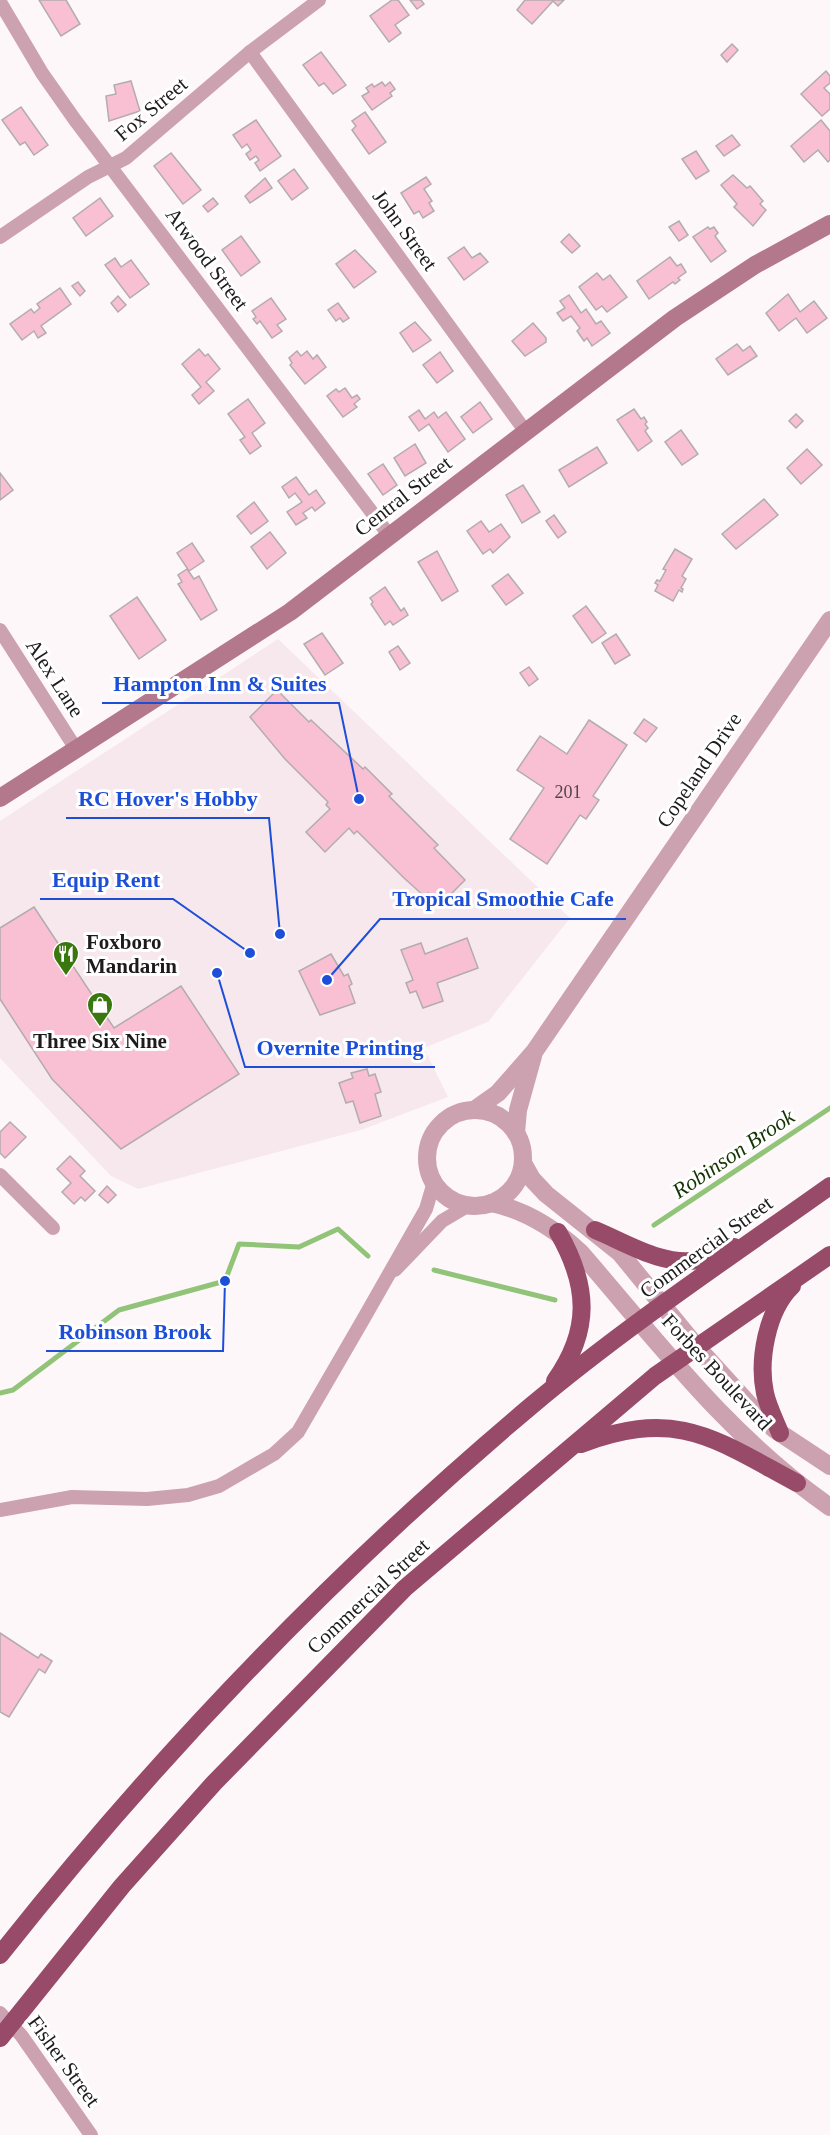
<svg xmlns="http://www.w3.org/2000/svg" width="830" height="2135" viewBox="0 0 830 2135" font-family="Georgia,serif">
<rect width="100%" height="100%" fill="#fef7f9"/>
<polygon fill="#f7e8ed" points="278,639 570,918 488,1022 424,1048 448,1097 361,1130 138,1189 111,1176 0,1058 0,821"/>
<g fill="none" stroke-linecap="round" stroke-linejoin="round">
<g stroke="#91c478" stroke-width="5">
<polyline points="654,1225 830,1108"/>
<polyline points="434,1270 555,1300"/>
<polyline points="0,1393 13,1390 119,1310 225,1281 239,1244 299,1247 338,1229 368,1256"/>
</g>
</g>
<g fill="#f9c0d3" stroke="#b3acae" stroke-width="1.5">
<polygon points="39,0 66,0 80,24 61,36"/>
<polygon points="392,0 398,0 409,15 395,25 401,33 389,42 370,16"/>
<polygon points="410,0 421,0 424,4 417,9"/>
<polygon points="525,0 564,0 558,6 553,1 532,24 517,10"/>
<polygon points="732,44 738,50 727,62 721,55"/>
<polygon points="321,52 346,85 333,94 324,83 319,86 303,65"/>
<polygon points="826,71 830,76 830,83 824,88 830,94 830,109 822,116 801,94"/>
<polygon points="131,81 140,111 109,121 106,96 116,94 114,85"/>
<polygon points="382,82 385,86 390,82 395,89 390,93 392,96 372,110 362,96 369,92 366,88 372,84 374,87"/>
<polygon points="21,107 48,145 34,155 25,142 20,145 2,120"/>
<polygon points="365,112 386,142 369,154 352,130 356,126 352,121"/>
<polygon points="256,120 281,156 260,171 255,163 259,160 256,156 250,160 246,154 251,150 247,144 242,148 233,135"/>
<polygon points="821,120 830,131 830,160 828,162 818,150 804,162 791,146"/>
<polygon points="732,135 740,145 724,156 716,146"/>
<polygon points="696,151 709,171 696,179 682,159"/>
<polygon points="171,153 201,190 183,204 154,166"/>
<polygon points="294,169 308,188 292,200 278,181"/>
<polygon points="733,175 747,188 750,186 763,201 760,204 766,210 753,226 734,207 737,204 721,185"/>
<polygon points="426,177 431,184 424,189 432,201 429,203 434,211 423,218 419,211 414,214 401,193"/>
<polygon points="265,178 272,188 250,203 245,196"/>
<polygon points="100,198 113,216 86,236 73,218"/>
<polygon points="213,198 218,204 208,212 203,206"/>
<polygon points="679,221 688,235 679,241 669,227"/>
<polygon points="708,227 710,229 714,227 718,233 715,236 726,251 711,262 693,237"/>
<polygon points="569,234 580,246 572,253 561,242"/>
<polygon points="241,236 260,262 241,276 222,250"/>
<polygon points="464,247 472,258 480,253 488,262 464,280 448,258"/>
<polygon points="355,250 376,272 354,288 336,264"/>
<polygon points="670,257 677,266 681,264 686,272 678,278 680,280 675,284 673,282 649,299 637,281"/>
<polygon points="115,258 121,267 131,260 149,284 130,298 105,265"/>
<polygon points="597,273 603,280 610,275 627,297 607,312 602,306 596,310 579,287"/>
<polygon points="78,282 85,291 80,296 72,286"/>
<polygon points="60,288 71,304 41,326 46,333 38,338 34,331 22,340 10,324 31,309 34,313 40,308 37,304"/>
<polygon points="788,294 800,312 814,301 827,318 807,333 796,318 779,331 766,313"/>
<polygon points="569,295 581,313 586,309 596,324 601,321 610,333 592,346 587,338 584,341 577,331 580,328 571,316 563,321 557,313 565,308 560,301"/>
<polygon points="118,296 126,305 118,312 111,303"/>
<polygon points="271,298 286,319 277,325 282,331 272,338 260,321 257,324 253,319 256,317 252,311"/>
<polygon points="338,303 349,318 343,322 340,318 336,321 328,310"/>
<polygon points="415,322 431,340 413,352 400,333"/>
<polygon points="533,323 546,338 546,342 525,356 512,341"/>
<polygon points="737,344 743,351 750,346 757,356 728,375 716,359"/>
<polygon points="199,349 205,356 208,354 220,369 206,382 214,391 199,404 192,395 201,387 182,364"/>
<polygon points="297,351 301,356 307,351 313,359 317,355 326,367 305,384 290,365 292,363 289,358"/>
<polygon points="440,352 453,371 437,383 423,365"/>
<polygon points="345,388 352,398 357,395 360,399 354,404 357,407 343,417 327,396 336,389 339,392"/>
<polygon points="248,399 265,423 252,433 261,446 250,454 240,440 245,437 228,414"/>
<polygon points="480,402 492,419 473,433 461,417"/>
<polygon points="634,409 641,419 644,417 647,422 645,424 648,428 645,431 652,441 638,451 617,420"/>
<polygon points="419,410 425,419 434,412 438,418 446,412 465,439 448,452 429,424 419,431 409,417"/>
<polygon points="796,414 803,421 796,428 789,421"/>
<polygon points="681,430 698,454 682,465 665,442"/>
<polygon points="415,444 426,463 405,476 394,458"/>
<polygon points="597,447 607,463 569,487 559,470"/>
<polygon points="807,449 822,465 801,484 787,468"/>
<polygon points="383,464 397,485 383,495 368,474"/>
<polygon points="0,473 13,490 0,500"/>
<polygon points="296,477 309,495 316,490 325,503 315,511 312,507 303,513 307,518 296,525 287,512 302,502 295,493 289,498 282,487"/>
<polygon points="523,485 540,512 522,523 506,495"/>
<polygon points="764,499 778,515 736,549 722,534"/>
<polygon points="254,502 268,521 251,534 237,516"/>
<polygon points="554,515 566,532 558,538 546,521"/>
<polygon points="481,521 489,532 501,524 510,537 493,553 490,549 483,554 467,531"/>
<polygon points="270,532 286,553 267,569 251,547"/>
<polygon points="192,543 204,561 189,571 177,553"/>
<polygon points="675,549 692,559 682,576 686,579 681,588 683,589 682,592 679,590 673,601 655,591 658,585 655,583 657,580 660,581 666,570 663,569"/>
<polygon points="437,551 458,591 442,601 418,562"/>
<polygon points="187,569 194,579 199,576 217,610 201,620 178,584 182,582 178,575"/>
<polygon points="508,574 523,593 506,605 492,586"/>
<polygon points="385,587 401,611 404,608 408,615 393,625 390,621 385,625 371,604 373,602 370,598"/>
<polygon points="137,597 166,640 139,659 110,616"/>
<polygon points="586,606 606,633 592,643 573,616"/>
<polygon points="322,633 343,663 325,675 304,644"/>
<polygon points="616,634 630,655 615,664 602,643"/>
<polygon points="398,646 410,663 400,670 389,652"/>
<polygon points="529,667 538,679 529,686 520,673"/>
<polygon points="277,690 309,722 311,720 363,769 365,767 392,794 389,796 438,845 434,848 465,880 440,905 428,893 425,897 404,878 357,831 354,834 349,828 325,852 306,832 330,809 326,805 328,802 285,759 250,717"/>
<polygon points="644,719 657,728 646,742 634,733"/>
<polygon points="589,720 627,745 593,796 599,800 586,819 580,815 547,864 510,839 544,788 517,770 540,736 567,754"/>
<polygon points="34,907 114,1028 181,986 239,1074 121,1149 52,1079 0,999 0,928"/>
<polygon points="467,938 478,968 437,983 443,1001 423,1008 416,991 410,993 406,983 413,980 401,950 421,943 425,954"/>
<polygon points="331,954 344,976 348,974 352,984 349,986 355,1003 320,1015 299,971"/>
<polygon points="367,1069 369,1076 375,1074 381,1092 375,1094 381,1116 360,1123 353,1101 346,1103 339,1083 353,1078 351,1073"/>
<polygon points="10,1122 26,1137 5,1158 0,1153 0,1132"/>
<polygon points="70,1156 85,1171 80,1176 95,1191 85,1201 81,1197 74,1204 62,1192 71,1183 57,1169"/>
<polygon points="107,1186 116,1195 108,1203 99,1195"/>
<polygon points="0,1633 38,1658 41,1654 52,1661 45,1673 39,1669 9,1717 0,1712"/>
</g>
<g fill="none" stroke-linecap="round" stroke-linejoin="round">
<g stroke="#cca2b0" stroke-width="14">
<polyline points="0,2 42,73 75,120 389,535"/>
<polyline points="250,52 526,432"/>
<polyline points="0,237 88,177 126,158 250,52 319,0"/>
<polyline points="0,630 76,749"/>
<polyline points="0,1175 53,1228"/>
<polyline points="395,1270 442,1221 469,1205"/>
<polyline points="0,1510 72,1497 147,1499 188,1495 219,1486 274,1454 298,1432 364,1318 426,1209 434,1182"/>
<polyline points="0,2013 21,2035 91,2135"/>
</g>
<g stroke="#cca2b0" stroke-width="18">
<polyline points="474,1110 498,1093 534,1052 830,620"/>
<circle cx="475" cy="1158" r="48"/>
<polyline points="516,1133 518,1110 533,1056"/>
<polyline points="523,1163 532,1179 546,1194 620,1253 696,1346 757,1413 774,1429 830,1466"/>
<path d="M491,1203C525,1210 555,1229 580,1252C660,1344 728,1436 830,1507"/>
</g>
<polyline stroke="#b3788c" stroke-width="18" points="0,798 290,612 675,318 755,265 830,224"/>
<g stroke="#974b68" stroke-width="18">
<path d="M595,1230C627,1243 663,1267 699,1260C711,1258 723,1251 734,1247"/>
<path d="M555,1381C591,1330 589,1286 558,1232"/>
<path d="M780,1433C775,1420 768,1407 765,1393C758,1360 767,1310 792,1286"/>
<path d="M581,1444C678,1408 713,1438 797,1483"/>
<path d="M0,1955C158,1755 336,1570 531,1406C625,1327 730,1257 830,1186"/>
<polyline points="0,2038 122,1886 214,1783 405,1588 655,1376 830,1255"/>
</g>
</g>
<defs>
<symbol id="restaurant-pin" viewBox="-11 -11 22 30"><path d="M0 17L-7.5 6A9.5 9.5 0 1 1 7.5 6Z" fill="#3a770f" stroke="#fff"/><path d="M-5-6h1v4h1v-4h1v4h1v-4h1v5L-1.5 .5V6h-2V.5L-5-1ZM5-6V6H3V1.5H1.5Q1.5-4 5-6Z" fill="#fff"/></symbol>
<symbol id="shop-pin" viewBox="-11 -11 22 30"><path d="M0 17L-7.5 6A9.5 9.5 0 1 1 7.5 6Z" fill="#3a770f" stroke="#fff"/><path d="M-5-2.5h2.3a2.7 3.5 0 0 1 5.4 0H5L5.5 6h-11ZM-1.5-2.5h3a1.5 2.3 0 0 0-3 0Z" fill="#fff"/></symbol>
</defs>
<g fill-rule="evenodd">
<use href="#restaurant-pin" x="51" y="939" width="30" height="40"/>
<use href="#shop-pin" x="85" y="990" width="30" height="40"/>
</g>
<g text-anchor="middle" stroke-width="6" stroke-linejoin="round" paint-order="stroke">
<g font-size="18" fill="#54444a">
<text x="568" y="798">201</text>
</g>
<g font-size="21" fill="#1d1b1c" stroke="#fff">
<text transform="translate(151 109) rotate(-40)" y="7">Fox Street</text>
<text transform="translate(405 230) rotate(54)" y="7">John Street</text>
<text transform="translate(207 259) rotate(53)" y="7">Atwood Street</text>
<text transform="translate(403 496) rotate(-38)" y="7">Central Street</text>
<text transform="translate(55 678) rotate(57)" y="7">Alex Lane</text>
<text transform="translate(699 770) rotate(-56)" y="7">Copeland Drive</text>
<text transform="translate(706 1247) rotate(-36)" y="7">Commercial Street</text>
<text transform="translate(717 1372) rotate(47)" y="7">Forbes Boulevard</text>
<text transform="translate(368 1596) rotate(-43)" y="7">Commercial Street</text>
<text transform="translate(64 2061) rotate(54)" y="7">Fisher Street</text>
</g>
<g font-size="21" font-weight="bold" fill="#1d1b1c" stroke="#fff" text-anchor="start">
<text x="86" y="949">Foxboro<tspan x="86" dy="24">Mandarin</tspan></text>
<text x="100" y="1048" text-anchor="middle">Three Six Nine</text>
</g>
<g font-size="22" font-style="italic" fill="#133300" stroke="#fff">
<text transform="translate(733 1153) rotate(-34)" y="8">Robinson Brook</text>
</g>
</g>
<path fill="none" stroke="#1d4ed8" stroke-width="2" d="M359 799L339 703H102M280 934L269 818H66M250 953L173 899H40M327 980L380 919H626M217 973L245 1067H435M225 1281L223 1351H46"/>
<g fill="#1d4ed8" stroke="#fff" stroke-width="2">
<circle cx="359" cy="799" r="6"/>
<circle cx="280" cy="934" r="6"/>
<circle cx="250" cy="953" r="6"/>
<circle cx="327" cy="980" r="6"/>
<circle cx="217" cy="973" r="6"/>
<circle cx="225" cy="1281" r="6"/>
</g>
<g font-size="22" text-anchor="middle" font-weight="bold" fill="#1d4ed8" stroke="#fff" stroke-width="6" stroke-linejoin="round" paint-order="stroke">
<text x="220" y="691">Hampton Inn &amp; Suites</text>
<text x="168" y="806">RC Hover's Hobby</text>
<text x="106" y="887">Equip Rent</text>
<text x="503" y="906">Tropical Smoothie Cafe</text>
<text x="340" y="1055">Overnite Printing</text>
<text x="135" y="1339">Robinson Brook</text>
</g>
</svg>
